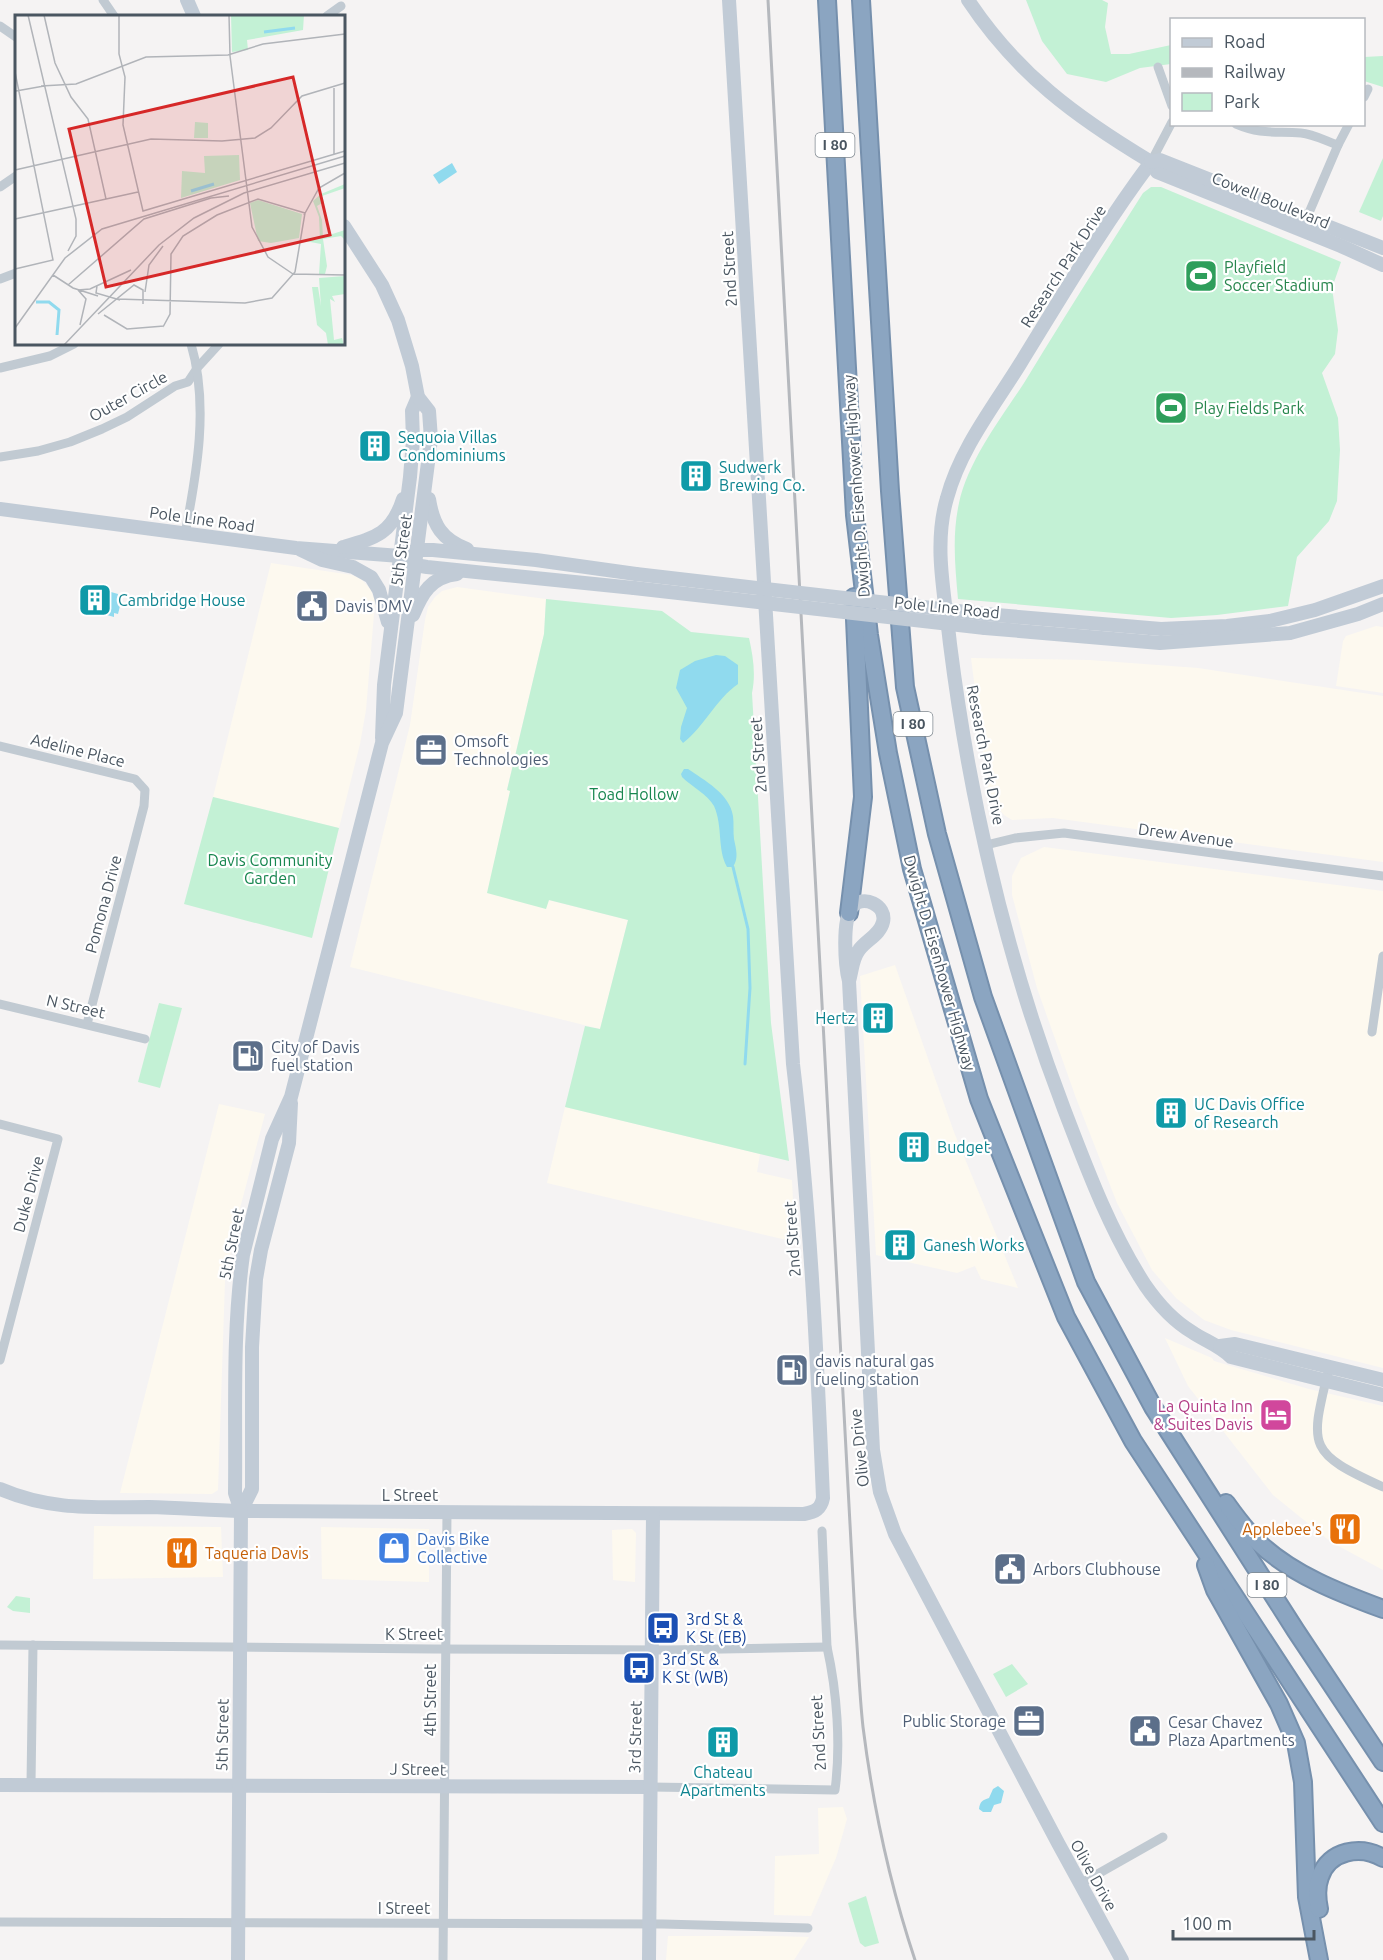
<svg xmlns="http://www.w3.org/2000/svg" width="1383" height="1960" viewBox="0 0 1383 1960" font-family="Ubuntu,sans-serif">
<rect width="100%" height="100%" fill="#f5f3f3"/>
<g fill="#fdf9ef">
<polygon points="271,563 352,575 362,580 371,590 375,602 366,710 360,744 339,828 213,797"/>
<polygon points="457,587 546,599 544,634 507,789 510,790 546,909 548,900 628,920 600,1029 350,967 410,725 425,620 428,607 435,597 442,591"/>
<polygon points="1376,626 1383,627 1383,693 1336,686 1343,641 1346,636"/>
<polygon points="971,658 1090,660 1198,668 1383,696 1383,862 1053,818 1012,820 1004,815 989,798"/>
<polygon points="1044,847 1383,891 1383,1368 1231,1330 1204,1320 1176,1298 1152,1270 1117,1203 1076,1098 1037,988 1012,895 1012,876 1021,858"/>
<polygon points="895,965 954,1132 1018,1288 981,1279 975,1266 957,1273 876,1255 860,976"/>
<polygon points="219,1104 265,1114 239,1212 225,1281 218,1490 212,1494 120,1493"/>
<polygon points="565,1107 760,1154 757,1172 792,1180 795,1242 547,1183"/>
<polygon points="1165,1338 1212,1358 1214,1361 1309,1389 1383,1406 1383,1570 1331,1542 1273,1495 1188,1386"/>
<polygon points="94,1526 221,1527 223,1577 93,1579"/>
<polygon points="321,1527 429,1529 429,1582 322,1579"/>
<polygon points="632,1529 636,1533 635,1582 613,1580 612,1530"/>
<polygon points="843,1807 847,1819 836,1858 811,1916 774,1915 775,1856 819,1854 818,1808"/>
<polygon points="668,1936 775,1936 809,1937 794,1960 666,1960"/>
</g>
<g fill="#c3f1d5">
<polygon points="1026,0 1102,0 1108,3 1105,27 1111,54 1129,54 1171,45 1171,64 1140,68 1106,82 1067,74 1042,41"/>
<polygon points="1383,56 1383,87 1364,81 1364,57"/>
<polygon points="1383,158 1383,216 1381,221 1359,212"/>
<path d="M1151,187H1161L1341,262L1332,288L1338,330L1335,354L1322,373L1338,418L1340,450L1337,501L1329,521L1297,557L1288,606L1217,615L1171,618L958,599C955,566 952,535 959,503C968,461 1001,418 1024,383C1063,319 1103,256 1143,193Z"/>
<path d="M546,599L662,611L691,632L749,638C753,656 756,674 752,693L771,1023L789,1161L565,1107L585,1026L600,1029L628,920L549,900L546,909L487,893L510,791L507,790L544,634Z"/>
<polygon points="213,797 339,828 312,938 184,904"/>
<polygon points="159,1003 182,1008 160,1088 138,1082"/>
<polygon points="16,1596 30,1598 30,1613 13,1611 7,1607"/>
<polygon points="1012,1664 1028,1684 1006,1697 993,1674"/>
<polygon points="866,1896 879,1943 865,1947 860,1943 848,1903"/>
</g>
<g fill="#90daee">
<polygon points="452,163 457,172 439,184 433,175"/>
<polygon points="111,592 118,594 117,601 121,602 118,614 114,613 114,617 107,615"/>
<path d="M716,655L725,656L738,665V684C716,699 705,726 683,743L680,739L681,727L687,708L676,688L680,670L695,661Z"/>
<path d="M684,769H688C704,780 730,794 733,816C734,823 733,832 734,839C736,849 739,858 733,867H727C717,849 723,826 714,806C708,795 691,786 682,777L681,774Z"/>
<path d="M998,1786L1004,1791L1001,1803L994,1805L991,1812H983L979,1809C980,1801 983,1800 989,1798L993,1789Z"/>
</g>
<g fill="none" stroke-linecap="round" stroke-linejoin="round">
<polyline stroke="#90daee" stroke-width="3" points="733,867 748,929 750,988 745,1064"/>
<defs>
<g id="highway">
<polyline points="827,0 855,515 869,635 888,753 912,869 979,1099 1066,1317 1133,1441 1383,1823"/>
<polyline points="861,0 890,491 905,687 937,834 983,997 1086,1282 1153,1407 1296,1631 1383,1762"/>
<polyline points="849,913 863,797 854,597"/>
<path d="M1226,1503C1236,1517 1246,1531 1259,1543C1293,1575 1340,1593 1383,1609"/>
<polyline points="1206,1565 1215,1590 1279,1704 1296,1743 1303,1782 1307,1897 1319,1960"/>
<path d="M1319,1909C1317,1899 1316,1887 1320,1877C1329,1850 1361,1845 1383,1858"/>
</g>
</defs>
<use href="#highway" stroke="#7690ad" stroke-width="20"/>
<g stroke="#c1cad2" stroke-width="9">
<polyline points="103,0 114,16"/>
<polyline points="327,16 341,6"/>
<polyline points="0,26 16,37"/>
<polyline points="1158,67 1172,106"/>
<polyline points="1364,97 1368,89"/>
<path d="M1236,124C1262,135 1275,131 1301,133C1313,134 1326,141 1338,145"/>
<polyline points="1151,162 1172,122"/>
<polyline points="0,187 16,176"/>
<polyline points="1305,222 1338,145 1349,124"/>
<polyline points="0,279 16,273"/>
<polyline points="0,368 50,356 74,344"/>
<polyline points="0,457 38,451 70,442 102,429 127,417 175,386 188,382 198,367 219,344"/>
<path d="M185,534C197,472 209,405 191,344"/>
<polyline points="0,746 135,779 145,790 144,806 87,1024"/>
<polyline points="986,845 1015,838 1064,833 1383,876"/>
<polyline points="0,1004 145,1039"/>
<polyline points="1372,1032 1383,956"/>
<polyline points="0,1124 58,1139 0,1360"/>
<path d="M1329,1368C1310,1447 1306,1452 1383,1487"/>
<polyline points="0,1645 433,1649 668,1650 827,1647"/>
<polyline points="31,1784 33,1645"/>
<path d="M651,1787L835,1790C841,1745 837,1692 827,1647L822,1531"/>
<polyline points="1080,1884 1163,1837"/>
<polyline points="0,1922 663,1924 808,1928"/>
<polyline points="443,1960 447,1512"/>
</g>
<g stroke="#c1cbd6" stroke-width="14">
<polyline points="187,0 194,16"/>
<path d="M968,0C1017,74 1076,117 1151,162L1157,172L1341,246L1383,265"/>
<path d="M1151,162C1103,226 1062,296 1020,364C994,406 960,449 947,498C933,545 945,596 950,644C970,803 1007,960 1064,1109C1087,1169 1110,1231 1145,1285C1158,1304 1172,1320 1192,1332C1205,1341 1219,1345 1231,1357L1383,1395"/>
<polyline points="1151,162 1160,160 1383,248"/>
<path d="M429,499C433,525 442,540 467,549"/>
<polyline points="0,509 296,548 400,556 417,550 433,550 536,560 636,574"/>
<path d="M343,547C375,538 392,534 403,499"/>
<polyline points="301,550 322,560 353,567 371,577 379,590 388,622"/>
<polyline points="408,561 415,565 427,567 634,588"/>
<polyline points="984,614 1161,629 1227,626 1270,621 1315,610 1383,586"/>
<path d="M413,615C422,593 431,577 457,574"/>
<polyline points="985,628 1160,643 1290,633 1358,614 1383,604"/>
<polyline points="382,738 384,685 410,477 413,440 412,411 418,397"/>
<path d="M849,981C852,971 852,959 859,950C866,940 880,935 883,922C887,905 863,894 852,907C842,920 845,966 849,981L873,1450L880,1492L895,1534L1058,1843L1122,1960"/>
<polyline points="1220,1346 1235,1344 1383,1380"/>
<path d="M0,1489C51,1511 95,1507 149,1507C180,1508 210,1510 241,1511L804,1514C815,1512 821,1509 823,1498C817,1353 810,1208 793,1064L729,0"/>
<polyline points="241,1511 252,1489 252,1347 256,1279 261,1250 289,1143 291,1103"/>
<polyline points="0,1785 651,1787"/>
<path d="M238,1960L241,1511L235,1493C236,1414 232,1334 243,1255L272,1139L291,1097L382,743L396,713L431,439L429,411L418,397L412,366L398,320L382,285L344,226"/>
<polyline points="649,1960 653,1514"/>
</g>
<use href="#highway" stroke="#8ba5c1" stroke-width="16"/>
<path stroke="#b5b8bd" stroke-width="3" d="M768,0L855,1617C858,1653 859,1691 863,1727C873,1806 890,1885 915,1960"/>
<g stroke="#c1cbd6" stroke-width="14">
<polyline points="636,574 984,614"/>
<polyline points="634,588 985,628"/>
</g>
</g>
<defs>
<symbol id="stadium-square" viewBox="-11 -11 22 22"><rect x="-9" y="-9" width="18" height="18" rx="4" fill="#2e9e5b" stroke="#fff"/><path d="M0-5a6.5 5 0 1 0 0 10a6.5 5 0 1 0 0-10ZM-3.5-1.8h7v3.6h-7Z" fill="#fff"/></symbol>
<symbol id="building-square" viewBox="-11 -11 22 22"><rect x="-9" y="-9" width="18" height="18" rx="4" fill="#0f9aa8" stroke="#fff"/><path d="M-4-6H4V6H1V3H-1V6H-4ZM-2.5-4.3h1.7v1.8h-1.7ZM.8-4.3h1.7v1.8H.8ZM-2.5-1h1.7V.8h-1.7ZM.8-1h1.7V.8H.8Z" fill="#fff"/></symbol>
<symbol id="civic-square" viewBox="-11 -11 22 22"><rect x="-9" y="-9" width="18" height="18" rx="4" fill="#5c6f8a" stroke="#fff"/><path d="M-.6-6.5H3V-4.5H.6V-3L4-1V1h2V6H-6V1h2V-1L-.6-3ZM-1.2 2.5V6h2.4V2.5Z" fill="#fff"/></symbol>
<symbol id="office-square" viewBox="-11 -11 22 22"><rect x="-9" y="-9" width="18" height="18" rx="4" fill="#5c6f8a" stroke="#fff"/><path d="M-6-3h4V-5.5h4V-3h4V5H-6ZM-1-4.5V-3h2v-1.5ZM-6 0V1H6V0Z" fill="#fff"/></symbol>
<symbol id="fuel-square" viewBox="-11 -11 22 22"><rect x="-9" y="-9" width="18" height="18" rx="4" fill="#5c6f8a" stroke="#fff"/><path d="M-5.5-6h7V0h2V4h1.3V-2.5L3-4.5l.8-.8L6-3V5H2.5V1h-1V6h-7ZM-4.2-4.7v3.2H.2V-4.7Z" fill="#fff"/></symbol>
<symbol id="hotel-square" viewBox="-11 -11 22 22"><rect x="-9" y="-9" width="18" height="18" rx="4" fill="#d1479c" stroke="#fff"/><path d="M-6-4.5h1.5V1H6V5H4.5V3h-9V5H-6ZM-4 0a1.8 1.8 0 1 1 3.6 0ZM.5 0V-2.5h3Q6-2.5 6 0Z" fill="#fff"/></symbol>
<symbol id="restaurant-square" viewBox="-11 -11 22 22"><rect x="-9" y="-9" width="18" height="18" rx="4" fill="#e8710a" stroke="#fff"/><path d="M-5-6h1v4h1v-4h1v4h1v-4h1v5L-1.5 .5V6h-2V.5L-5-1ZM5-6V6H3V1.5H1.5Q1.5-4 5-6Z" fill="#fff"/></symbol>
<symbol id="shop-square" viewBox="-11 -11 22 22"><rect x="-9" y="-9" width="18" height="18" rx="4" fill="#3f7fe0" stroke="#fff"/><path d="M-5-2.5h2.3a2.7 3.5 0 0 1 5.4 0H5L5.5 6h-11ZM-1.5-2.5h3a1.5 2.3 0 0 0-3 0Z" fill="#fff"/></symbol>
<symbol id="bus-square" viewBox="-11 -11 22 22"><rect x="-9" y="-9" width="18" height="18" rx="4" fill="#1a4fb4" stroke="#fff"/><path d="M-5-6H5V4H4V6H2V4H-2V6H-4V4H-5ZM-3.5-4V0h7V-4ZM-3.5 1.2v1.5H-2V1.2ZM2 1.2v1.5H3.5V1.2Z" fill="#fff"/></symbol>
</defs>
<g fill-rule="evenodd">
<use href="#stadium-square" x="1182" y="257" width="38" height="38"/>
<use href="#stadium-square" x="1152" y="389" width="38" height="38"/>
<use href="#building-square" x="356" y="427" width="38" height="38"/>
<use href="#building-square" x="677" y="457" width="38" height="38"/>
<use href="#building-square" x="76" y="581" width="38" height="38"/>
<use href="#civic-square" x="293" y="587" width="38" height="38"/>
<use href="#office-square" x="412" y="731" width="38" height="38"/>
<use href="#building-square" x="859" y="999" width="38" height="38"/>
<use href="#fuel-square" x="229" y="1037" width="38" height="38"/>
<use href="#building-square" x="1152" y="1094" width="38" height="38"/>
<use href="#building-square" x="895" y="1128" width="38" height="38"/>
<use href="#building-square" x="881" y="1226" width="38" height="38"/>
<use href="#fuel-square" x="773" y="1351" width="38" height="38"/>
<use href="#hotel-square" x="1257" y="1396" width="38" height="38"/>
<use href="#restaurant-square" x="1326" y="1510" width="38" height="38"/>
<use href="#shop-square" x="375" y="1529" width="38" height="38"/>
<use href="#restaurant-square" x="163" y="1534" width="38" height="38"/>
<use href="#civic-square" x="991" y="1550" width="38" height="38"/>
<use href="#bus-square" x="644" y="1609" width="38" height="38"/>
<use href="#bus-square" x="620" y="1649" width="38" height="38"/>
<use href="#office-square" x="1010" y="1702" width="38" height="38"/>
<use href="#civic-square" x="1126" y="1712" width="38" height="38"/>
<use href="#building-square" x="704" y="1723" width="38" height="38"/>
</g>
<g text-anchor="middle" stroke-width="4.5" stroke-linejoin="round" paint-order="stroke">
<g fill="#fff" stroke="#808990" stroke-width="1.5">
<rect x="815.5" y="133" width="39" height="24" rx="4.5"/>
<rect x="893.5" y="712" width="39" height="24" rx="4.5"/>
<rect x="1247.5" y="1573" width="39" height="24" rx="4.5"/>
</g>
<g font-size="15" font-weight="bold" fill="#4a5661">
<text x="835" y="150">I 80</text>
<text x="913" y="729">I 80</text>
<text x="1267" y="1590">I 80</text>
</g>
<g font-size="16" fill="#4a5661" stroke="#fff">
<text transform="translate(1271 200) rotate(22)" y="6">Cowell Boulevard</text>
<text transform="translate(1063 266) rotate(-57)" y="6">Research Park Drive</text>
<text transform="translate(729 269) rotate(-93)" y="6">2nd Street</text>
<text transform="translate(128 396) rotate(-29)" y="6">Outer Circle</text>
<text transform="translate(856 486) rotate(-94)" y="6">Dwight D. Eisenhower Highway</text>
<text transform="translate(202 519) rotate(8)" y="6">Pole Line Road</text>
<text transform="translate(401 550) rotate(-82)" y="6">5th Street</text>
<text transform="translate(947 607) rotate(6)" y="6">Pole Line Road</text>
<text transform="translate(78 750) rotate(14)" y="6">Adeline Place</text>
<text transform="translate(758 755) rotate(-94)" y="6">2nd Street</text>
<text transform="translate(986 755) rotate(79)" y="6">Research Park Drive</text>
<text transform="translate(1186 835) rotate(8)" y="6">Drew Avenue</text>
<text transform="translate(103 904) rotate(-75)" y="6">Pomona Drive</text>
<text transform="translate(940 963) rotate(74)" y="6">Dwight D. Eisenhower Highway</text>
<text transform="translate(76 1006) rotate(13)" y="6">N Street</text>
<text transform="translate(28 1194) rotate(-75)" y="6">Duke Drive</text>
<text transform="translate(792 1239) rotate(-94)" y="6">2nd Street</text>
<text transform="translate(231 1244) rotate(-79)" y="6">5th Street</text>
<text transform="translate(859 1448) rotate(-96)" y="6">Olive Drive</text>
<text x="410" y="1501">L Street</text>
<text x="414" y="1640">K Street</text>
<text transform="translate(430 1700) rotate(-90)" y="6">4th Street</text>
<text transform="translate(818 1733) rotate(-93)" y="6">2nd Street</text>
<text transform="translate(222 1735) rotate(-89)" y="6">5th Street</text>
<text transform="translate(635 1737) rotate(-89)" y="6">3rd Street</text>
<text transform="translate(418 1769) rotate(1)" y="6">J Street</text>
<text transform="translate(1094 1875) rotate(61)" y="6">Olive Drive</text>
<text x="404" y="1914">I Street</text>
</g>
<g font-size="16" fill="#27864d" stroke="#fff" text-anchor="start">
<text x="1224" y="273">Playfield<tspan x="1224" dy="18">Soccer Stadium</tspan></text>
<text x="1194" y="414">Play Fields Park</text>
</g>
<g font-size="16" fill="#0d838f" stroke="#fff" text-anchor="start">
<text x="398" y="443">Sequoia Villas<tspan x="398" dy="18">Condominiums</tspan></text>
<text x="719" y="473">Sudwerk<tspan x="719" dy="18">Brewing Co.</tspan></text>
<text x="118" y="606">Cambridge House</text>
<text x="855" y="1024" text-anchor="end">Hertz</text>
<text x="1194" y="1110">UC Davis Office<tspan x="1194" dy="18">of Research</tspan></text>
<text x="937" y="1153">Budget</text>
<text x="923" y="1251">Ganesh Works</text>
<text x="723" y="1778" text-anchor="middle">Chateau<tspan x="723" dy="18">Apartments</tspan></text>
</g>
<g font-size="16" fill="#4e5e75" stroke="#fff" text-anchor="start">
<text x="335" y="612">Davis DMV</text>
<text x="454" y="747">Omsoft<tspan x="454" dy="18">Technologies</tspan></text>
<text x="271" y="1053">City of Davis<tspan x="271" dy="18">fuel station</tspan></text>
<text x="815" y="1367">davis natural gas<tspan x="815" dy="18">fueling station</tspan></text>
<text x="1033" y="1575">Arbors Clubhouse</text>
<text x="1006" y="1727" text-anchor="end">Public Storage</text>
<text x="1168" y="1728">Cesar Chavez<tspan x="1168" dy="18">Plaza Apartments</tspan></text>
</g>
<g font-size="16" fill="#17864f" stroke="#fff">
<text x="634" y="800">Toad Hollow</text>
<text x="270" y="866">Davis Community<tspan x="270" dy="18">Garden</tspan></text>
</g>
<g font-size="16" fill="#b23c85" stroke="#fff" text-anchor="end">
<text x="1253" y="1412">La Quinta Inn<tspan x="1253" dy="18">&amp; Suites Davis</tspan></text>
</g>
<g font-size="16" fill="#c56008" stroke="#fff" text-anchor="end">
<text x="1322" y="1535">Applebee's</text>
<text x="205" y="1559" text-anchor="start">Taqueria Davis</text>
</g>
<g font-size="16" fill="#366cbe" stroke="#fff" text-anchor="start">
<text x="417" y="1545">Davis Bike<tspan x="417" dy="18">Collective</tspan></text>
</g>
<g font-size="16" fill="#164399" stroke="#fff" text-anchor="start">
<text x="686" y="1625">3rd St &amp;<tspan x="686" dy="18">K St (EB)</tspan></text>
<text x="662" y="1665">3rd St &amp;<tspan x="662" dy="18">K St (WB)</tspan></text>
</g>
</g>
<g transform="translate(15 15)">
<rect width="330" height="330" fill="#f5f3f3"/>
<path d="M216,0H289L288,15L232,25L233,35L217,37ZM180,107L193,108V123H179ZM224,140L225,165L166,183L167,156L190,158L189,141ZM330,169V173L307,181L309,187L302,191L307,205L308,222L330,215V225L326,221L308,224L312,251L310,259H304L306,229L290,226L305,224L304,202L298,186L306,179ZM243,185L287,199L284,223L256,228L243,226L235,188ZM330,261V279L317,281L320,287L315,284L319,325L327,323L329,330H313L311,318L302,310L297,272H303L306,291L304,263Z" fill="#c3f1d5"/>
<path fill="none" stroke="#90daee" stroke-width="3" d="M249,17L280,13M176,176L199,169M21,287H34L44,295L42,320"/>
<path fill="none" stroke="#b1b4b9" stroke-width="1.5" d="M13,0L61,204V221L53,236M29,0L40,48L56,82L73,104L91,184M104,0V39L110,62L108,110L128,196L330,136M214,0L215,41L237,212L253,242L278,259M0,57L38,245L0,254M26,71L61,69L131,42L213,40L248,29L330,19M1,76L29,71M319,139V73M0,155L136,124L207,126L240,123L256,113L287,81L330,68M196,183L214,181M289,200L304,173L330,158M0,204L123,177M278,259L330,260M38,260L58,273L83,281M53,270L129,204L196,183M82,271L81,278L105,285M63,275L75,274L116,255M63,275L71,284L65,310M130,277L134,250L148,231M102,284L230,288L257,283L280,257L290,198M83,299L119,270L128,275V289M89,300L112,314L149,311M148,312L155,299L156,239L168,221L202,200L243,184L290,198M0,313L50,243L87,214L330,141M49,330L144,230L179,203L229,178L330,148"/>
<path fill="#d62828" fill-opacity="0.15" stroke="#d62828" stroke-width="3" d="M278,62L315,220L91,272L54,114Z"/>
<rect width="330" height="330" fill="none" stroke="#4a5661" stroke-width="3"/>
</g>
<rect x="1170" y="18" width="195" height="108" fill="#ffffff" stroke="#b7bbc0" stroke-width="1.5"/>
<rect x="1182" y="38" width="30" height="9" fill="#c1cbd6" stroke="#b7bbc0" stroke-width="1.5"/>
<text x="1224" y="48" font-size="18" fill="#4a5661">Road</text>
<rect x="1182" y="68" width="30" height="9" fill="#b5b8bd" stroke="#b7bbc0" stroke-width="1.5"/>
<text x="1224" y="78" font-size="18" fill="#4a5661">Railway</text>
<rect x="1182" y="93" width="30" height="18" fill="#c3f1d5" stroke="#b7bbc0" stroke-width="1.5"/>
<text x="1224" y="108" font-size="18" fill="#4a5661">Park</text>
<path d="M1173 1930v9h141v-9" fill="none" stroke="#4a5661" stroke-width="3"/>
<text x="1182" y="1930" font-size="18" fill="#4a5661" stroke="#ffffff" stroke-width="4.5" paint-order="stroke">100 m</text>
</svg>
